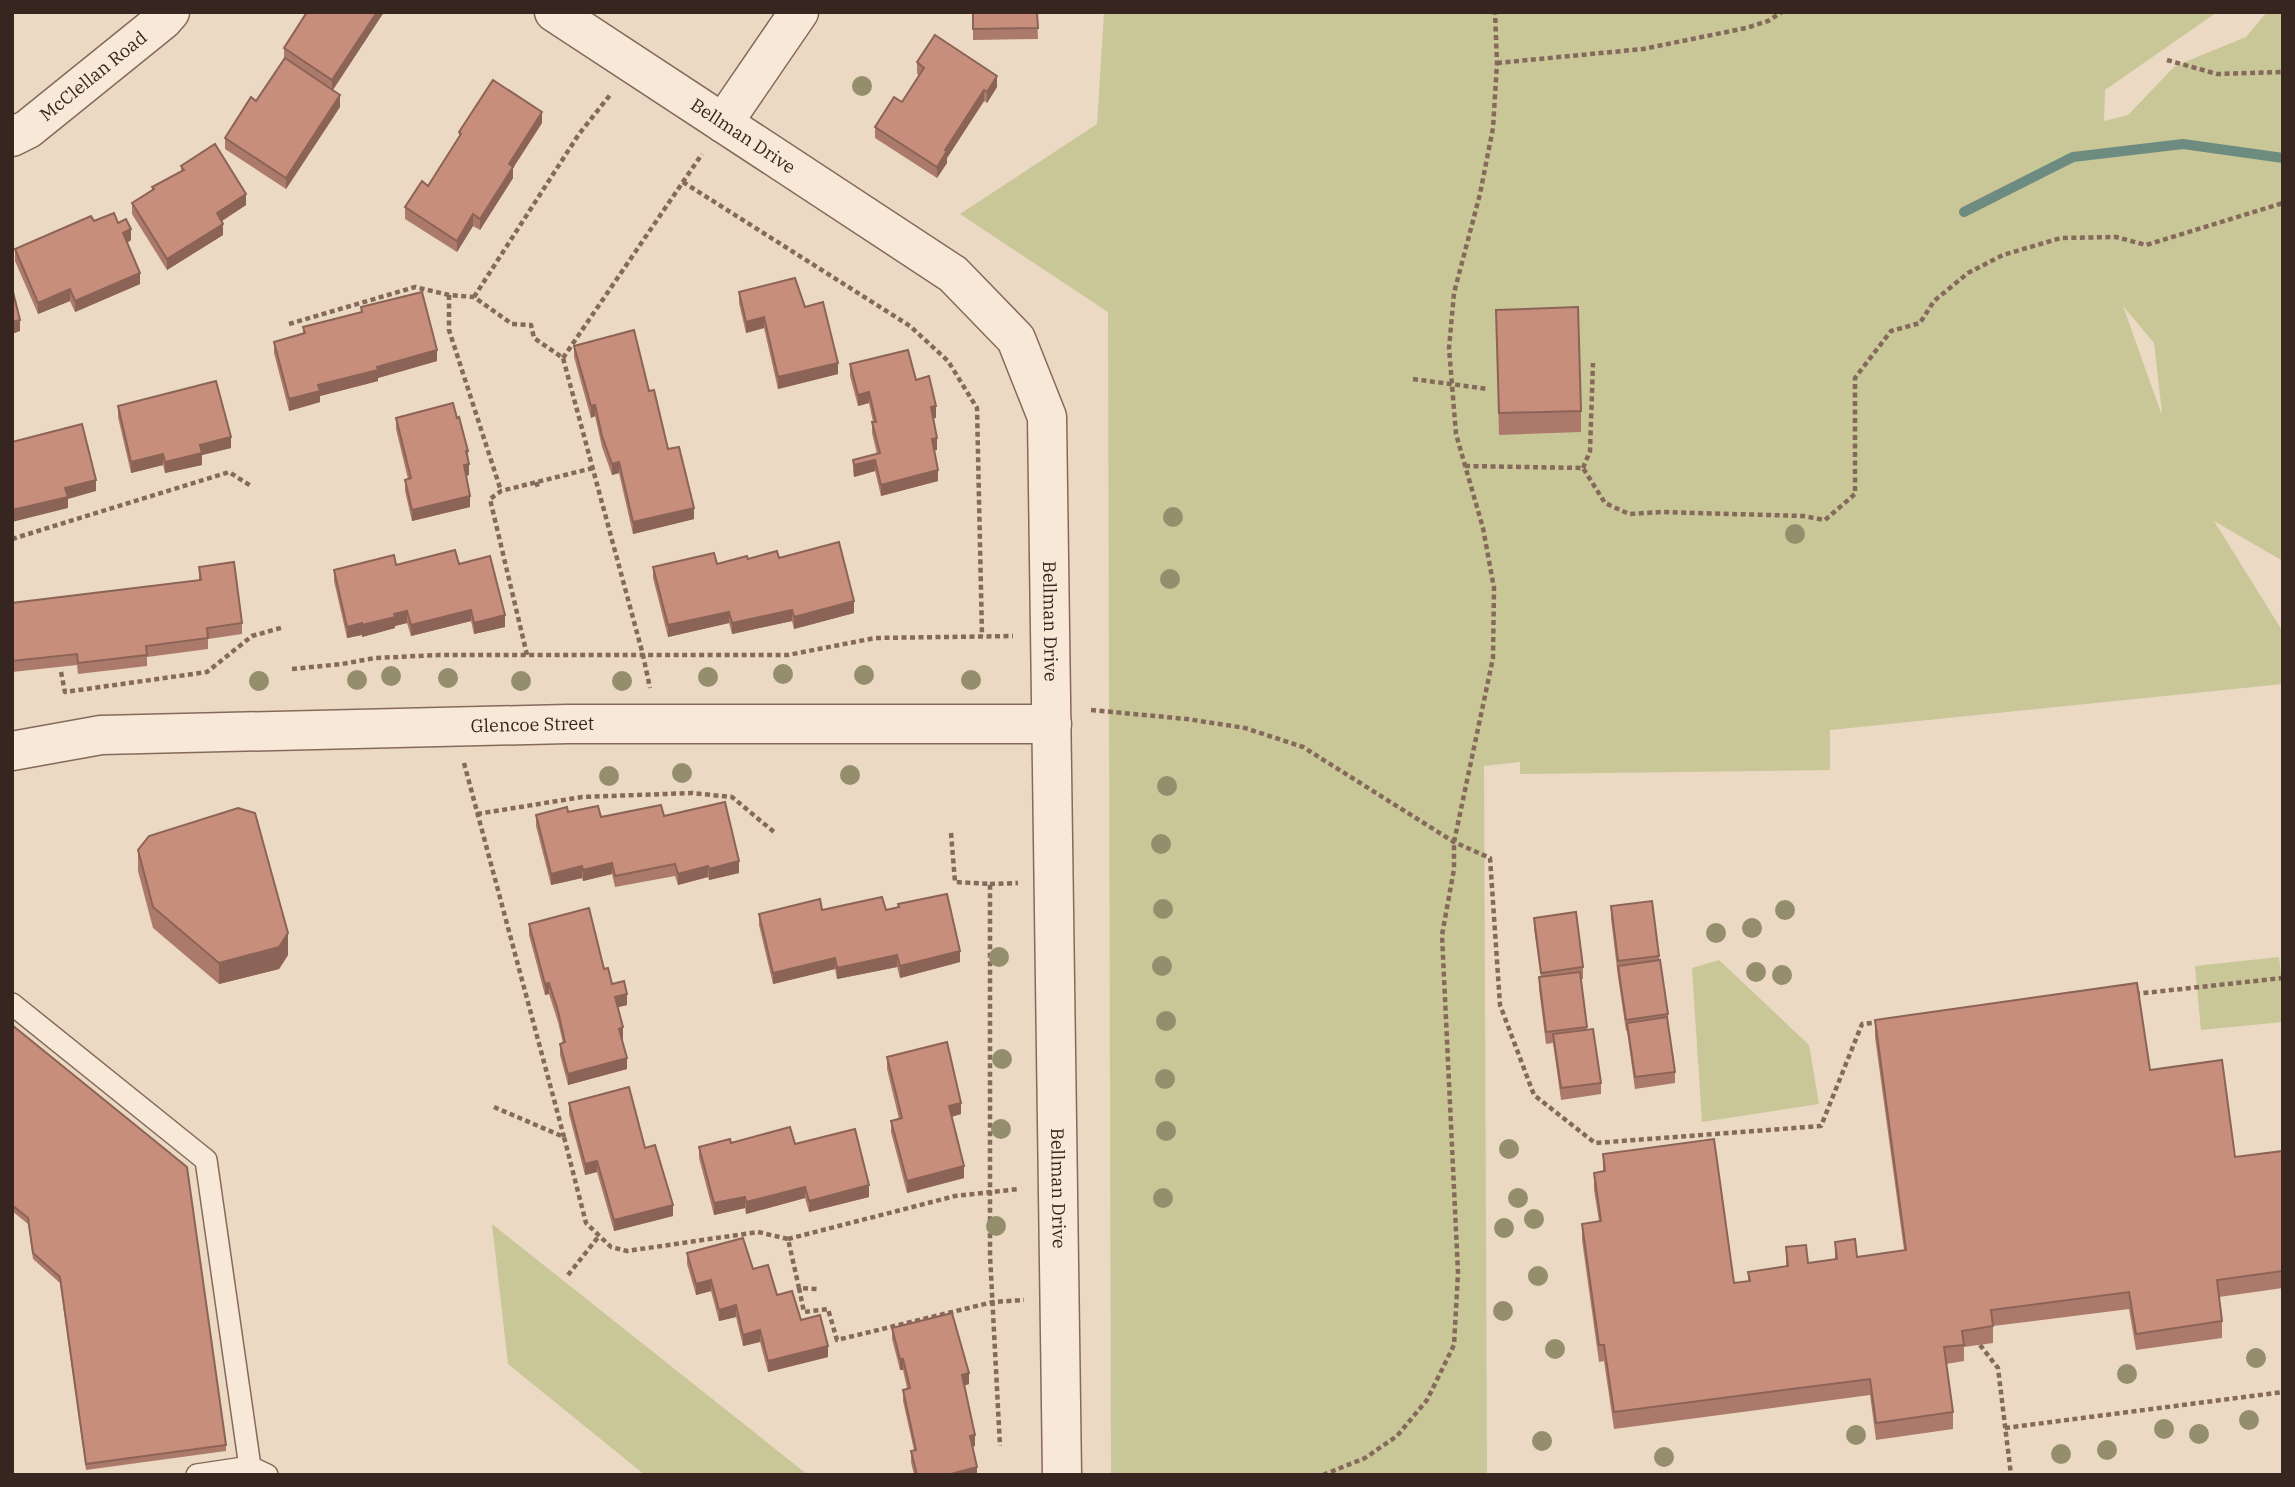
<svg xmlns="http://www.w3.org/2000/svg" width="2295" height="1487" viewBox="0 0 2295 1487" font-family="'IBM Plex Serif',serif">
<rect width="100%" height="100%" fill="#ebd9c4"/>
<g fill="#c9c698" fill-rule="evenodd">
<path d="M1104,12H2217L2105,90L2104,121L2128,115L2175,66L2246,37L2267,12H2283V561L2214,521L2283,632V684L1830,730V770L1520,774V762L1484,766L1487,1475H1111L1108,312L960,214L1097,124ZM2123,306L2154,343L2162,413H2161Z"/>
<polygon points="2279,957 2283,990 2283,1022 2201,1030 2195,966"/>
<polygon points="1719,960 1809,1045 1819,1104 1702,1122 1692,968"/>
<polygon points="492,1224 808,1475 645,1475 508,1364"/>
</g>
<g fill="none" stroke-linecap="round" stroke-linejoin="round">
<polyline stroke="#6d8c7f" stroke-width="10" points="1964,212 2073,157 2183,144 2283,158"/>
<defs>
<g id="service">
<polyline points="12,1004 206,1160 250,1467"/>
<polyline points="197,1475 250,1467 267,1475"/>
</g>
<g id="minor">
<polyline points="723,123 799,12"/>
<path id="s1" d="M12,751L101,735L568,724H1052"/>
</g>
<g id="tertiary">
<path id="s2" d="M554,12L953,274L1016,339L1047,417L1062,1475"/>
<path id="s3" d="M12,137L28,129L163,20L170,12"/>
</g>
</defs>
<use href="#service" stroke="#856a5b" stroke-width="24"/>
<use href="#minor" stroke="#856a5b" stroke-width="41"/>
<use href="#tertiary" stroke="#856a5b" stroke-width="41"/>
<g stroke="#856a5b" stroke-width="4.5" stroke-dasharray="5 3.5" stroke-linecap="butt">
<polyline points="2167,60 2217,74 2283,72"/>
<polyline points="1497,63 1643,49 1746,28 1768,21 1782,12"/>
<polyline points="683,182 910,326 948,361 977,408 982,636"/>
<polyline points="449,295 449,330 501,491"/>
<polyline points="474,297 579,134 610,95"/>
<polyline points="289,324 415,287 449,295 474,297 512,324 531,325 534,338 563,358 643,655 650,688"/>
<polyline points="563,358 702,154"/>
<polyline points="1413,379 1488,389"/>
<polyline points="1465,466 1583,468 1605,503 1629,514 1662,512 1803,516 1825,520 1855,494 1855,378 1891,331 1920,323 1934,301 1968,273 2003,255 2061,238 2116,237 2146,245 2283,203"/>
<polyline points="1583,468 1590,451 1593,363"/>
<polyline points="536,482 539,490"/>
<polyline points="12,539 229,472 251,486"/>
<polyline points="527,655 490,499 501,491 593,468"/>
<polyline points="292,669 342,664 375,658 439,655 788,655 875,638 1013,636"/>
<polyline points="61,672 65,692 207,672 252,636 284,627"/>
<polyline points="1091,710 1187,719 1245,728 1303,747 1454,842 1490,858 1500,1005 1534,1095 1595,1143 1821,1126 1862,1024 1880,1022"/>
<polyline points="464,763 564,1137"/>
<polyline points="477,814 582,797 692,793 732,797 774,832"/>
<polyline points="951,833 955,882 990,884 990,1255 1000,1446"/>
<polyline points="990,884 1018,883"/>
<polyline points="2135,994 2283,978"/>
<polyline points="494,1107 564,1137 586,1223 611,1247 627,1251 758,1232 788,1239 799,1288 817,1289"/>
<polyline points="788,1239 955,1196 1019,1189"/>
<polyline points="568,1275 599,1236"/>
<polyline points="799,1288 804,1312 828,1309 837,1340 993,1302 1024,1300"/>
<polyline points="1980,1345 1998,1368 2011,1475"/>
<polyline points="2005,1428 2283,1392"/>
<polyline points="1323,1475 1365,1458 1397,1436 1427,1400 1454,1345 1458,1273 1442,935 1454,869 1454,842 1493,658 1494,588 1483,528 1456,434 1449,348 1454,293 1480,194 1493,128 1497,63 1495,12"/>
</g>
<use href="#service" stroke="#f7e8d7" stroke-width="21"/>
<use href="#minor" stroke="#f7e8d7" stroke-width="38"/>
<use href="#tertiary" stroke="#f7e8d7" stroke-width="38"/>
</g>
<g fill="#958e6d">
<circle cx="862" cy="86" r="10"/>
<circle cx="1173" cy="517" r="10"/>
<circle cx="1795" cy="534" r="10"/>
<circle cx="1170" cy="579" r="10"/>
<circle cx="783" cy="674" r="10"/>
<circle cx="864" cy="675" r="10"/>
<circle cx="391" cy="676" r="10"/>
<circle cx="708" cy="677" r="10"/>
<circle cx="448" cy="678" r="10"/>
<circle cx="357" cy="680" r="10"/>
<circle cx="971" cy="680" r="10"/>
<circle cx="259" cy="681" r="10"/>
<circle cx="521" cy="681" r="10"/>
<circle cx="622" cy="681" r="10"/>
<circle cx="682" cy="773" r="10"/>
<circle cx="850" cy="775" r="10"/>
<circle cx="609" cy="776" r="10"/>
<circle cx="1167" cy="786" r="10"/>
<circle cx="1161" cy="844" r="10"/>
<circle cx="1163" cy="909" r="10"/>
<circle cx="1785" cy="910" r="10"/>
<circle cx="1752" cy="928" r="10"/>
<circle cx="1716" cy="933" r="10"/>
<circle cx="999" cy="957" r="10"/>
<circle cx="1162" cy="966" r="10"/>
<circle cx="1756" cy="972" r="10"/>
<circle cx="1782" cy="975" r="10"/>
<circle cx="1166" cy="1021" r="10"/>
<circle cx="1002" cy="1059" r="10"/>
<circle cx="1165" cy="1079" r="10"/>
<circle cx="1001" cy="1129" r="10"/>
<circle cx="1166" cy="1131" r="10"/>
<circle cx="1509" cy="1149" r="10"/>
<circle cx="1163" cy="1198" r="10"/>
<circle cx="1518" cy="1198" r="10"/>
<circle cx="1534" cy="1219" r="10"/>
<circle cx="996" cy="1226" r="10"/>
<circle cx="1504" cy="1228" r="10"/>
<circle cx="1538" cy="1276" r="10"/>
<circle cx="1503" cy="1311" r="10"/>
<circle cx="1555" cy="1349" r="10"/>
<circle cx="2256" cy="1358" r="10"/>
<circle cx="2127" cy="1374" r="10"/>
<circle cx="2249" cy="1420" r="10"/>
<circle cx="2164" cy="1429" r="10"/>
<circle cx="2199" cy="1434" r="10"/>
<circle cx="1856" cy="1435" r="10"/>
<circle cx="1542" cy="1441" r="10"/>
<circle cx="2107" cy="1450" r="10"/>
<circle cx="2061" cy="1454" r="10"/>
<circle cx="1664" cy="1457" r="10"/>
</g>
<g fill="#ac7a6b">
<polygon points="307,12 384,12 333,90 340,107 286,189 225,149 225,138 256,101 284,59 284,48"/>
<polygon points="973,12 1037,12 1038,39 973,40"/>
<polygon points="917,62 997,87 987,103 984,101 947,158 947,163 937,178 875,138 875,127 902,102 919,75 917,74"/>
<polygon points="542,123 513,168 513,178 480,230 473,226 457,252 405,219 405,207 428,186 459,138 459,132"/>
<polygon points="181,166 246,205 222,221 223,235 167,270 132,214 132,203 152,190 152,187 181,171"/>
<polygon points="94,221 118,223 131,240 127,243 140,284 75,312 70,301 38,314 15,261 15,249"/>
<polygon points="739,292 805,307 838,374 778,389 764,328 746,333 739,303"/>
<polygon points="361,307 437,361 378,378 378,381 320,396 320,402 289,411 274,353 274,342 303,334 303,327 361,312"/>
<polygon points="1496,310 1581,411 1581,432 1499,435"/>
<polygon points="574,346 649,391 668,449 694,519 633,534 619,473 612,475 602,447 595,416 591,418 574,357"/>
<polygon points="850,364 916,380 936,418 933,418 937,450 934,450 938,481 881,496 875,471 854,477 853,471 853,460 877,454 872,433 872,422 873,422 869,403 858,406 850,376"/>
<polygon points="118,406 231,448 202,455 202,465 165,473 163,465 131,473 118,417"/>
<polygon points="396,418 457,418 468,451 469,475 466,476 470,507 412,521 405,491 405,480 408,479 396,429"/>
<polygon points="779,558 854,613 794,629 792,621 732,634 729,623 668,637 653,578 653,567 717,564 748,559"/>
<polygon points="459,564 505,627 474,634 471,621 411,636 407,623 395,626 395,628 362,637 362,635 347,638 334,581 334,570 396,565"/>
<polygon points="199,567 242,623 242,634 208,639 208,649 147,657 147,666 78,674 77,665 12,672 12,603 199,580"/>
<polygon points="568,812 601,817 664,816 739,873 709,880 708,877 678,885 675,876 615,887 612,874 583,881 582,878 551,885 536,826 536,815"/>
<polygon points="138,850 288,955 279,969 219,984 153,928 138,871"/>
<polygon points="1611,906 1659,956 1668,1014 1668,1025 1675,1072 1675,1083 1635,1089 1627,1031 1626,1031 1618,977 1611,918"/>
<polygon points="822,910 886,910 960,962 900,978 897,967 837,979 835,969 773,984 759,925 759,914"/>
<polygon points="1534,918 1583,967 1583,979 1581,979 1587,1029 1601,1083 1601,1094 1561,1100 1553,1043 1546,1044 1539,989 1539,977 1541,977 1534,929"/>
<polygon points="529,924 604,969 612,984 627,1005 618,1007 627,1069 568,1085 560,1055 560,1044 563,1043 558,1022 549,994 545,995 529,935"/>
<polygon points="1875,1020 2150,1070 2235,1157 2283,1151 2283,1288 2219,1297 2222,1321 2222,1338 2136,1350 2129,1309 1993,1326 1993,1343 1964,1347 1964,1361 1946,1364 1953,1412 1953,1429 1876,1440 1870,1395 1614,1429 1604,1361 1599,1362 1582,1240 1582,1224 1599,1221 1594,1190 1594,1173 1603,1172 1603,1154 1734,1283 1748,1281 1748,1272 1786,1267 1786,1247 1808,1263 1835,1260 1835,1242 1857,1257 1904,1250 1875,1037"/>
<polygon points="12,1025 226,1445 226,1451 86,1470 60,1283 33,1259 28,1224 12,1211"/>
<polygon points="887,1057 961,1114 952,1117 964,1178 907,1193 891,1132 891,1121 899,1119 887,1069"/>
<polygon points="569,1103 645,1148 673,1216 614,1231 597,1172 585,1175 569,1114"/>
<polygon points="731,1143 795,1144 869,1197 809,1212 805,1198 746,1214 745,1208 714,1215 699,1158 699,1147"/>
<polygon points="687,1253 753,1269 801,1320 828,1357 768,1372 760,1342 743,1346 736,1317 719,1321 711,1291 696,1295 687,1264"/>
<polygon points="892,1328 969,1384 964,1386 975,1446 973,1447 977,1475 914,1475 911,1462 911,1451 914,1450 903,1401 903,1390 907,1388 903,1370 900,1370 892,1339"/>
</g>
<g fill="#8c6357">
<polygon points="377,12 384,12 332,91 332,80"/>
<polygon points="997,76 997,87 987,103 987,92"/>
<polygon points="984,90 984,101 947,158 947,163 937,178 937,167 945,150"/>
<polygon points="340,95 340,107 286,189 286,178"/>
<polygon points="542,112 542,123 513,168 513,178 480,230 480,219 509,164"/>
<polygon points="246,194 246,205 217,224 217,213"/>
<polygon points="473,214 473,226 457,252 457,241"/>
<polygon points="223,224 223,235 167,270 167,259"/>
<polygon points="131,229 131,240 123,245 123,233"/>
<polygon points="140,273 140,284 75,312 75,301"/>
<polygon points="70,289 70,301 38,314 38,303"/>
<polygon points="764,317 764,328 746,333 746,322"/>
<polygon points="20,320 20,331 12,334 12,322"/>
<polygon points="437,350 437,361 378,378 378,381 320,396 320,402 289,411 289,399 318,385 377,367"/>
<polygon points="838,363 838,374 778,389 778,377"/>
<polygon points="869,392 869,403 858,406 858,395"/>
<polygon points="595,405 595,416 591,418 591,406"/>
<polygon points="936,406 936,418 931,419 931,407"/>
<polygon points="231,437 231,448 202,455 202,465 165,473 165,462 200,445"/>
<polygon points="937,438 937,450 932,451 932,439"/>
<polygon points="163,454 163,465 131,473 131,462"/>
<polygon points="875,460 875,471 854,477 854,465"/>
<polygon points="619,462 619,473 612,475 612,464"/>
<polygon points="469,464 469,475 464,476 464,465"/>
<polygon points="938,470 938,481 881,496 881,485"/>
<polygon points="96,480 96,491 68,499 68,508 12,522 12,510 65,488"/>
<polygon points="470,496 470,507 412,521 412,510"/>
<polygon points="694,508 694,519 633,534 633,522"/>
<polygon points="854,601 854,613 794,629 794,617"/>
<polygon points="471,610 471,621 411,636 411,625"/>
<polygon points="792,610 792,621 732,634 732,623"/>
<polygon points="407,611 407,623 395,626 395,628 362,637 362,625"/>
<polygon points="729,612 729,623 668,637 668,625"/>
<polygon points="505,615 505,627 474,634 474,623"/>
<polygon points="362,623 362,635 347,638 347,627"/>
<polygon points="739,861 739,873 709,880 709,869"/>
<polygon points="612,863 612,874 583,881 583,870"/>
<polygon points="582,866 582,878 551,885 551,874"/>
<polygon points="708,866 708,877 678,885 678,874"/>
<polygon points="288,933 288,955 279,969 219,984 219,963"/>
<polygon points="960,951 960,962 900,978 900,966"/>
<polygon points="897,955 897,967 837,979 837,968"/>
<polygon points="835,958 835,969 773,984 773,973"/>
<polygon points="549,983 549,994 545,995 545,984"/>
<polygon points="627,994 627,1005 615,1008 615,997"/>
<polygon points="623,1027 623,1039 619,1040 619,1029"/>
<polygon points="627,1058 627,1069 568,1085 568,1074"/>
<polygon points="961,1103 961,1114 949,1117 949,1106"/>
<polygon points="597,1161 597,1172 585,1175 585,1164"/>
<polygon points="964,1166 964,1178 907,1193 907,1181"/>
<polygon points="869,1185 869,1197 809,1212 809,1201"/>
<polygon points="805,1187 805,1198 746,1214 746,1202"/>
<polygon points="745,1197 745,1208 714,1215 714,1203"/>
<polygon points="673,1205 673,1216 614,1231 614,1220"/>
<polygon points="711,1280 711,1291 696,1295 696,1284"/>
<polygon points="736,1305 736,1317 719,1321 719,1310"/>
<polygon points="760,1330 760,1342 743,1346 743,1335"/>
<polygon points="828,1346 828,1357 768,1372 768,1361"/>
<rect x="900" y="1359" width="3" height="11"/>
<polygon points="969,1373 969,1384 962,1386 962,1375"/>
<polygon points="975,1435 975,1446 970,1447 970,1436"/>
<polygon points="977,1467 977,1475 947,1475"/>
</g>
<g fill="#c88e7c" stroke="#8c6357" stroke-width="2">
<polygon points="307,12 377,12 332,80 284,48"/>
<polygon points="973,12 1037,12 1038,28 973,29"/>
<polygon points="935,35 997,76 987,92 984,90 945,150 947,151 937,167 875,127 894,97 902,102 924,68 917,62"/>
<polygon points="285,58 340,95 286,178 225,138 251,97 256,101"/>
<polygon points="493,80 542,112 509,164 513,167 480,219 473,214 457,241 405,207 422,181 428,186 461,134 459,132"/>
<polygon points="215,144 246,194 217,213 223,224 167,259 132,203 154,189 152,187 184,170 181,166"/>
<polygon points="114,213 118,223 126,219 131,229 123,233 140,273 75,301 70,289 38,303 15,249 91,216 94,221"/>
<polygon points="795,278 805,307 823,302 838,363 778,377 764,317 746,322 739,292"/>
<polygon points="12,288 20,320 12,322"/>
<polygon points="422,292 437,350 377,367 378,370 318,385 320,391 289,399 274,342 305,333 303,327 362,312 361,307"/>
<polygon points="1578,307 1581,411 1499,413 1496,310"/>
<polygon points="634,330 649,391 654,390 668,449 679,447 694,508 633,522 619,462 612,464 602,436 595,405 591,406 574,346"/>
<polygon points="908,350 916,380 929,376 936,406 931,407 937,438 932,439 938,470 881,485 875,460 854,465 853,460 880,453 872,422 876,422 869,392 858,395 850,364"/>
<polygon points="216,381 231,437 200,445 202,453 165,462 163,454 131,462 118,406"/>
<polygon points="453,403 457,418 459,417 468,451 466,451 469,464 464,465 470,496 412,510 405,480 411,478 396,418"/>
<polygon points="82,424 96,480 65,488 68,497 12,510 12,442"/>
<polygon points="839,542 854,601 794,617 792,610 732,623 729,612 668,625 653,567 714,553 717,564 747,556 748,559 777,551 779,558"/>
<polygon points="455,550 459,564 490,556 505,615 474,623 471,610 411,625 407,611 394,614 395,617 362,625 362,623 347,627 334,570 394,555 396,565"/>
<polygon points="234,562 242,623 207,628 208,638 146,646 147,655 78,663 77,654 12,661 12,603 201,580 199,567"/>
<polygon points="725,802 739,861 709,869 708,866 678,874 675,864 615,876 612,863 583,870 582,866 551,874 536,815 567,807 568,812 598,806 601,817 661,805 664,816"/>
<polygon points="238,808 255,813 288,933 279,947 219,963 153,907 138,850 149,836"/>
<polygon points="947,894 960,951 900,966 897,955 837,968 835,958 773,973 759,914 820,899 822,910 882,897 886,910 899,907 898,904"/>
<polygon points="1652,901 1659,956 1618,961 1611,906"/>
<polygon points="589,908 604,969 608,968 612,984 624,981 627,994 615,997 623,1027 619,1029 627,1058 568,1074 560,1044 565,1042 558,1011 549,983 545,984 529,924"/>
<polygon points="1576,912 1583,967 1541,973 1534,918"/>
<polygon points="1660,960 1668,1014 1626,1020 1618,966"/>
<polygon points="1580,972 1587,1027 1546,1032 1539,977"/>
<polygon points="2137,983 2150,1070 2222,1060 2235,1157 2283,1151 2283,1271 2217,1280 2222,1321 2136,1334 2129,1292 1991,1310 1993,1326 1962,1331 1964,1345 1944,1347 1953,1412 1876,1423 1870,1379 1614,1412 1604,1345 1599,1345 1582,1224 1601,1221 1594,1173 1605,1171 1603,1154 1714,1139 1734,1283 1750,1281 1748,1272 1788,1266 1786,1247 1806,1245 1808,1263 1837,1259 1835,1242 1855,1239 1857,1257 1906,1250 1875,1020"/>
<polygon points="1667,1017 1675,1072 1635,1077 1627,1023"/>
<polygon points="12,1025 187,1167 226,1445 86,1464 60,1277 33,1253 28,1218 12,1205"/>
<polygon points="1593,1029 1601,1083 1561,1088 1553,1034"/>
<polygon points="947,1042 961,1103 949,1106 964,1166 907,1181 891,1121 902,1118 887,1057"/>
<polygon points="629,1087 645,1148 655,1145 673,1205 614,1220 597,1161 585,1164 569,1103"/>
<polygon points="790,1127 795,1144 855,1129 869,1185 809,1201 805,1187 746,1202 745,1197 714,1203 699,1147 730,1139 731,1143"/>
<polygon points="743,1238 753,1269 768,1265 777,1295 792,1291 801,1320 820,1315 828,1346 768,1361 760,1330 743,1335 736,1305 719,1310 711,1280 696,1284 687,1253"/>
<polygon points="952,1313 969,1373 962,1375 975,1435 970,1436 977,1467 947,1475 917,1475 911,1451 916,1450 903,1390 910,1388 903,1359 900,1359 892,1328"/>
</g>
<g text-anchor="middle" stroke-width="7" stroke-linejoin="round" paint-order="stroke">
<g font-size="18" fill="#36261f" stroke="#f3e4d3">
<text dy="6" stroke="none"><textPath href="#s3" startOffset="102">McClellan Road</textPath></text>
<text dy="6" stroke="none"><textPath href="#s2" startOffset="226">Bellman Drive</textPath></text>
<text dy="6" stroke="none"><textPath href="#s2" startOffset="856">Bellman Drive</textPath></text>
<text dy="6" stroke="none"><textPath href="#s1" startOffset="522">Glencoe Street</textPath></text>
<text dy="6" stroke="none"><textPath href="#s2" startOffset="1423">Bellman Drive</textPath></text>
</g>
</g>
<rect width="2295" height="1487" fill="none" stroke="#36261f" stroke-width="28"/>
</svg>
